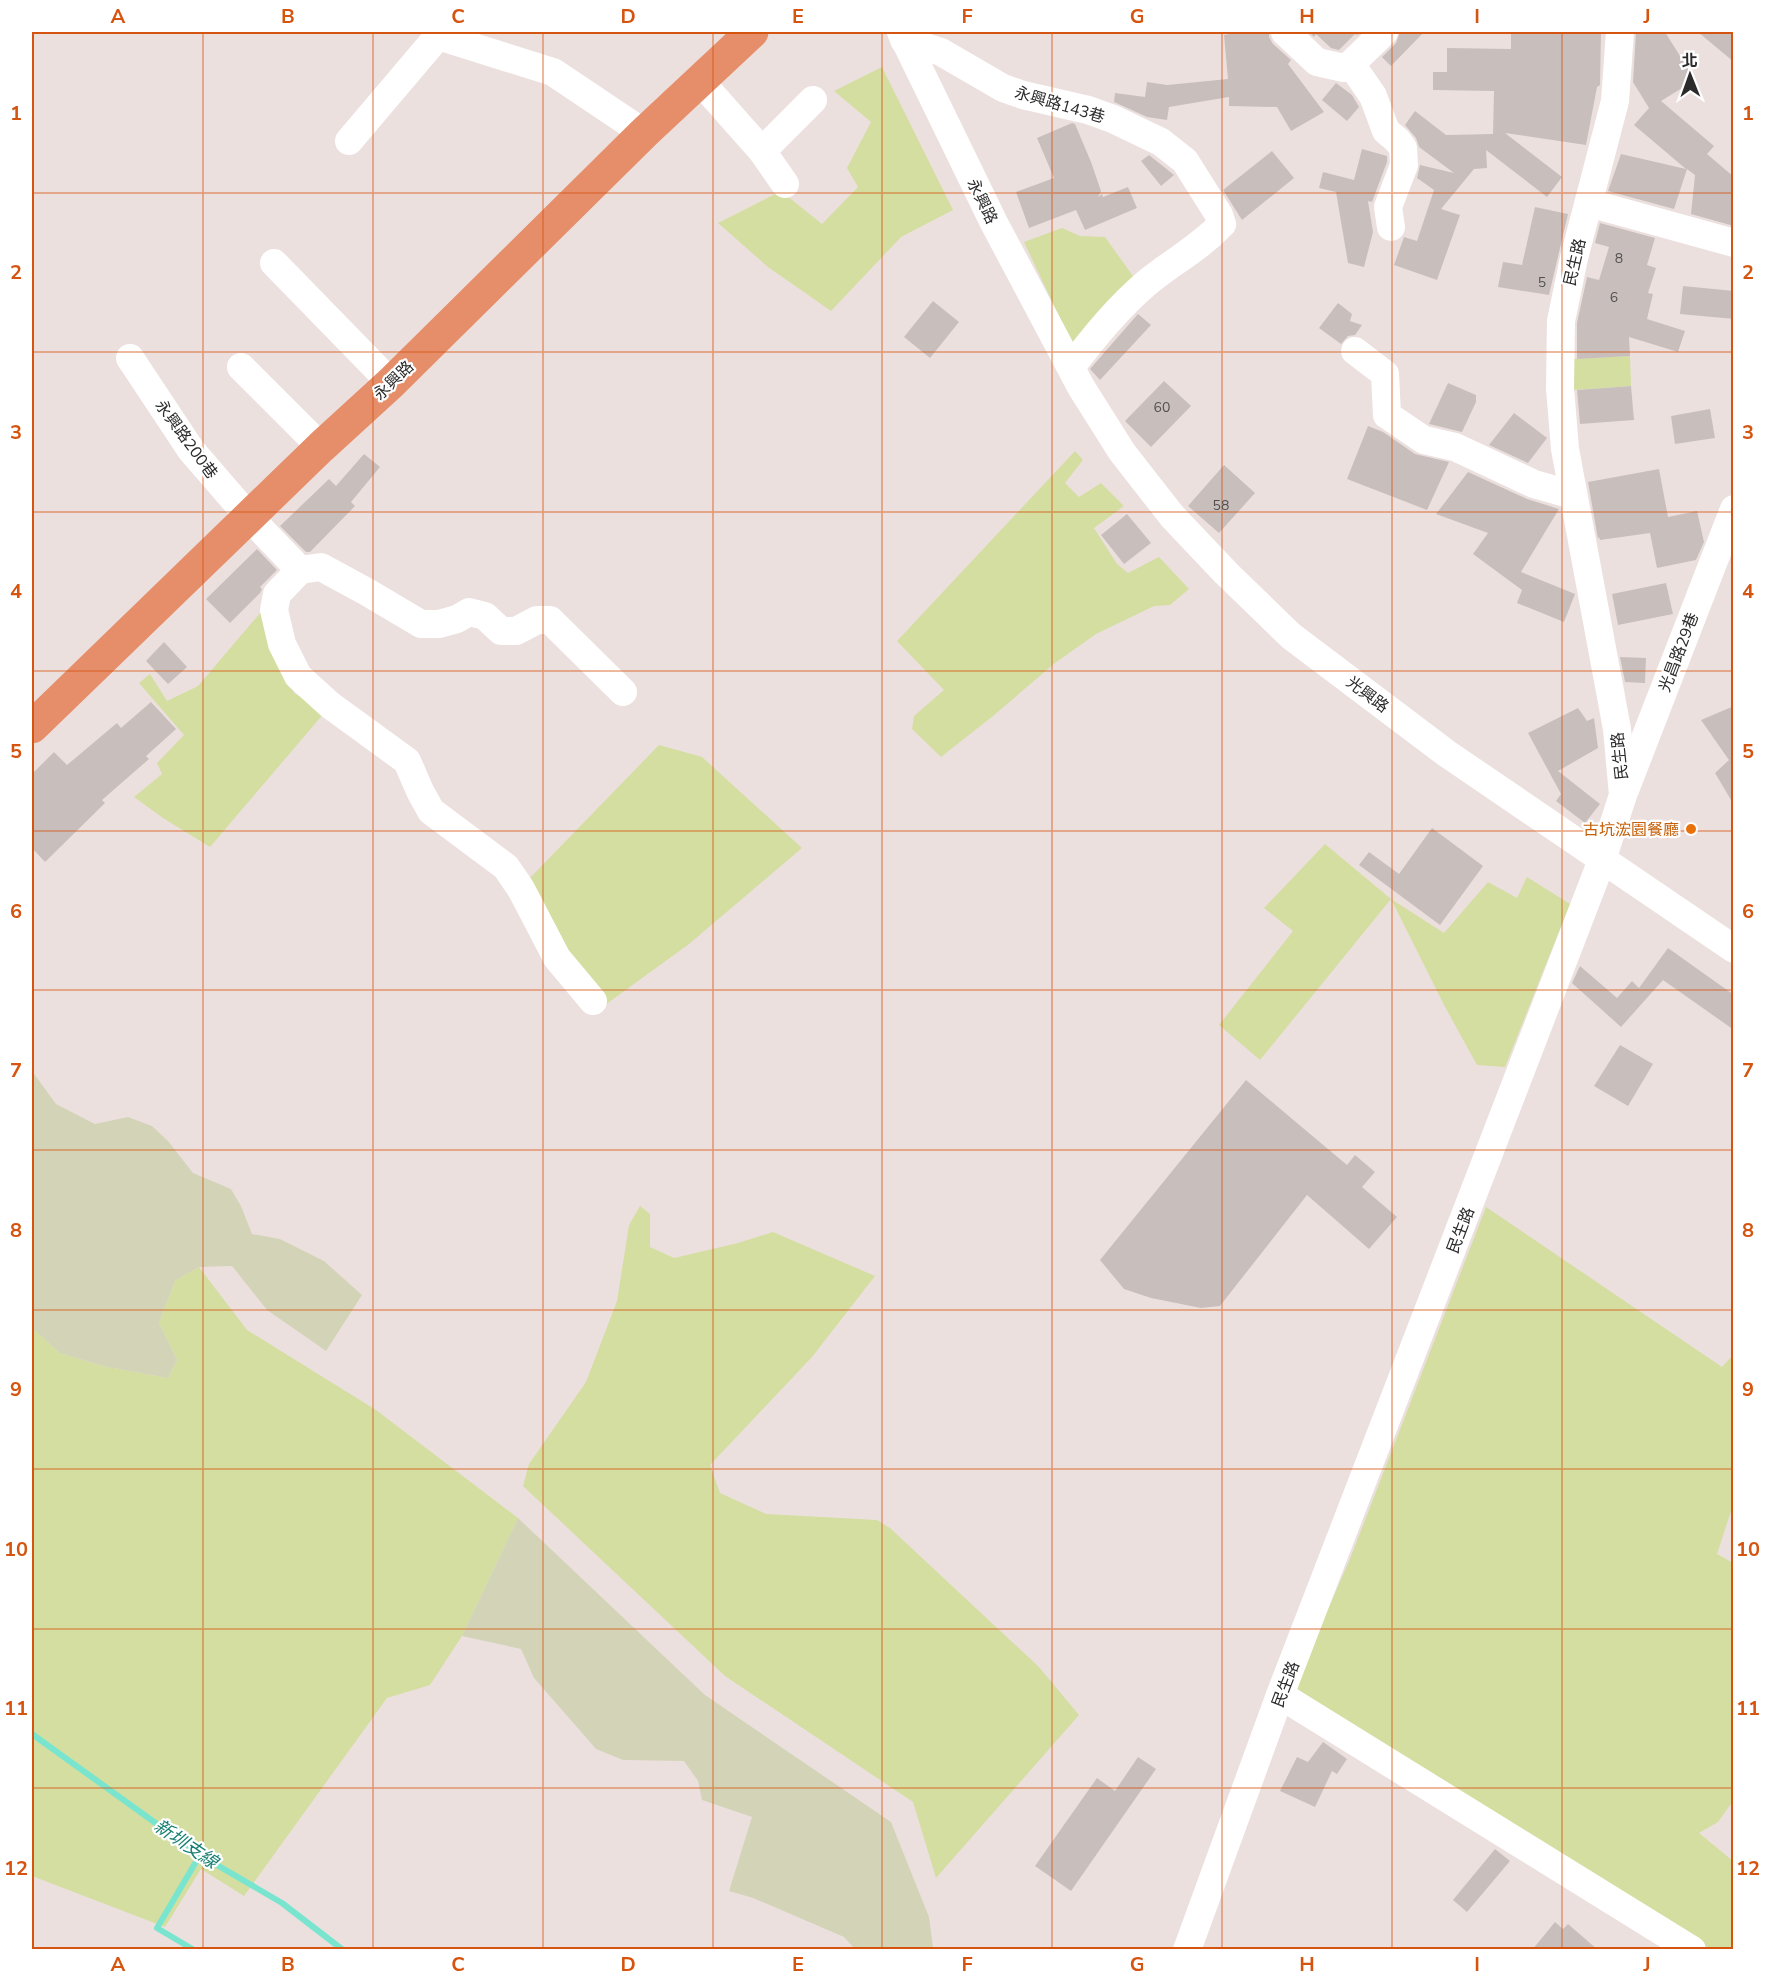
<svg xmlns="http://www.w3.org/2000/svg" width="1765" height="1981" viewBox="0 0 1765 1981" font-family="'Nunito Sans','Noto Sans TC',sans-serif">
<rect width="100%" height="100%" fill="#ece0df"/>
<g fill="#d3dea0">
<polygon points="882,67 953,210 901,237 831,311 768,267 718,223 781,191 822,224 858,187 847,168 871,122 834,91"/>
<polygon points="1062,228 1080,236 1105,237 1135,279 1074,348 1024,242"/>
<polygon points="1630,356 1631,386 1573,390 1569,359"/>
<polygon points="1075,451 1083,460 1065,483 1079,497 1101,483 1124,506 1094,528 1117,564 1128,573 1159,557 1189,589 1170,605 1154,606 1096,634 1055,663 993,716 941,757 912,729 914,716 944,690 897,641"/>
<polygon points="261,612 294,693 325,712 210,847 163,818 134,797 162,774 157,763 184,735 139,683 150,674 167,701 198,686"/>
<polygon points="659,745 702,757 802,848 689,944 605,1005 561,944 526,882"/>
<polygon points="1325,844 1391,899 1444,933 1488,882 1517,898 1527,877 1570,904 1505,1067 1477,1065 1444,1005 1391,899 1260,1060 1219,1025 1293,931 1264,908"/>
<polygon points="640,1206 650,1214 650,1247 674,1258 738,1243 773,1232 875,1276 812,1357 710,1465 720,1493 766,1514 877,1520 890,1528 1039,1667 1079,1715 936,1878 913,1802 725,1676 523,1486 529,1464 586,1382 617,1301 629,1225"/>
<polygon points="1486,1207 1722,1367 1733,1355 1733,1505 1717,1554 1733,1563 1733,1801 1718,1822 1699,1833 1733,1861 1733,1949 1704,1949 1292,1691 1350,1559"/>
<polygon points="199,1267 247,1330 376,1410 518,1518 462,1636 430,1685 387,1698 244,1896 201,1869 165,1927 32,1876 32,1328 60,1353 103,1366 168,1378 177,1360 159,1323 175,1281"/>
</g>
<g fill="#d3d4b7">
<polygon points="32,1071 56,1104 95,1124 128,1117 152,1126 168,1141 193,1173 231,1189 241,1206 252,1234 280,1239 324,1261 362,1295 326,1351 267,1310 232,1266 199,1267 175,1281 159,1323 177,1360 168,1378 103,1366 60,1353 32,1328"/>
<polygon points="518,1518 705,1695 891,1822 929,1917 933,1947 936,1949 855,1949 844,1937 753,1898 729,1891 752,1817 702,1800 698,1781 684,1761 623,1760 596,1749 534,1678 521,1649 462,1636"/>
</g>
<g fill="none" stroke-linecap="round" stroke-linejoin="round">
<g stroke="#7ae5cf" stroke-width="6">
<polyline points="32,1734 200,1855 282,1903 343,1950"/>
<polyline points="194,1950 157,1928 200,1855"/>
</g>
</g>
<g fill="#c8bfbd">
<polygon points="1230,32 1269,32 1269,37 1273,44 1291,60 1288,64 1324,112 1291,131 1277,107 1229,106 1229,97 1169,107 1167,120 1147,117 1114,102 1115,93 1145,97 1147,82 1167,85 1228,79 1224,35 1230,34"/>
<polygon points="1309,32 1361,32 1357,35 1355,34 1339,50 1331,48 1316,34 1314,37"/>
<polygon points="1400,32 1424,32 1391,66 1382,57 1396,43"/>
<polygon points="1511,32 1601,32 1600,85 1597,87 1586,145 1505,133 1562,177 1547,197 1486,150 1487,168 1474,169 1441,209 1460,215 1437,280 1394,265 1404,237 1417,241 1434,190 1417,178 1420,165 1454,173 1419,147 1416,138 1405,125 1415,111 1446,135 1493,134 1494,91 1433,90 1433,72 1447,72 1447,48 1511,49"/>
<polygon points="1636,32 1665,32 1695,80 1661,101 1714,146 1707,154 1734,177 1734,226 1691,214 1695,175 1687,169 1674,209 1608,191 1621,154 1686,169 1634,125 1649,108 1633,82"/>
<polygon points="1698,32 1734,32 1734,62"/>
<polygon points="1336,83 1352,95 1359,107 1347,121 1322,100"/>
<polygon points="1072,123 1075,124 1091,162 1101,191 1098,197 1102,194 1103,197 1128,187 1137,208 1085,230 1076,210 1029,228 1016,192 1054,178 1037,138"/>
<polygon points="1362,149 1387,156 1387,162 1372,202 1368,201 1373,232 1364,267 1348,263 1336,192 1319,188 1323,172 1354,180"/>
<polygon points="1272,151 1294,178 1242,220 1223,190"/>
<polygon points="1149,155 1174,175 1161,186 1141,161"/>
<polygon points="1535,207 1568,214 1549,295 1498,287 1503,262 1522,265"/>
<polygon points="1600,223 1655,238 1647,265 1656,268 1648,293 1653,294 1647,319 1685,331 1678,352 1629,337 1630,356 1577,359 1577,323 1587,277 1599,280 1609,247 1595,243"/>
<polygon points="1683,286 1734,291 1734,319 1680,314"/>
<polygon points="933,301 959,322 930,358 904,337"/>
<polygon points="1338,303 1352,314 1350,321 1362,325 1355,335 1348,336 1341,344 1319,328"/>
<polygon points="1138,314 1151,325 1100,380 1090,369"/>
<polygon points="1164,381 1191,406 1151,447 1125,421"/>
<polygon points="1448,383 1476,395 1476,402 1462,432 1429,424"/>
<polygon points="1631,386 1634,420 1580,424 1577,390"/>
<polygon points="1710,409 1715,438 1675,444 1671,416"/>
<polygon points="1514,413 1547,438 1528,463 1489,445"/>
<polygon points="1368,426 1383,432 1415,454 1449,462 1427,510 1347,479"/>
<polygon points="364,454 380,467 351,502 355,506 310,552 306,552 280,526 329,479 336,486"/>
<polygon points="1224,465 1255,493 1219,533 1188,506"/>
<polygon points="1659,469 1668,517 1697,511 1704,542 1696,560 1657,568 1650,533 1600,540 1599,537 1598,539 1588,482"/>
<polygon points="1468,472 1527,499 1559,509 1521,572 1575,594 1564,622 1517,603 1522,590 1473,554 1488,533 1436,514"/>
<polygon points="1127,514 1151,543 1124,564 1101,535"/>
<polygon points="257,549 277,570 260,587 262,589 260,593 230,623 206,599"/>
<polygon points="1666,583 1673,614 1618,625 1612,594"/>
<polygon points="164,642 187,667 168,684 146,661"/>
<polygon points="1620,657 1646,658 1645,683 1625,682"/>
<polygon points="151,702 176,729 146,756 149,759 102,800 105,803 45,862 32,848 32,774 54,752 67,765 117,723 121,728"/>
<polygon points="1734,706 1734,805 1715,773 1729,760 1701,720"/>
<polygon points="1578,708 1587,721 1594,718 1598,748 1558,771 1600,804 1585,823 1556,801 1561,794 1528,733"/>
<polygon points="1432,828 1483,866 1440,925 1359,865 1369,852 1399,874"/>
<polygon points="1668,948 1734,995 1734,1030 1663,980 1621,1027 1572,983 1580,966 1617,998 1632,981 1639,988"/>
<polygon points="1620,1045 1653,1064 1628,1106 1594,1086"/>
<polygon points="1246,1080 1347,1165 1355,1155 1375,1172 1362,1187 1397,1217 1369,1249 1307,1195 1220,1306 1201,1308 1151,1298 1124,1289 1100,1260"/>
<polygon points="1323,1742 1347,1759 1337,1774 1332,1771 1315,1807 1280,1791 1297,1757 1308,1762"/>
<polygon points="1138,1757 1156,1769 1071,1891 1035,1866 1097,1778 1115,1791"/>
<polygon points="1495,1849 1510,1861 1467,1912 1453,1900"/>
<polygon points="1555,1922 1563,1929 1568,1924 1598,1950 1532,1950"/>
</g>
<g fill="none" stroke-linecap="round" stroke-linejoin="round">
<g stroke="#fff" stroke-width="28">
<polyline points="901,32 994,223 1081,387 1122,452 1172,516 1226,573 1291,636 1446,753 1734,949"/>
<polyline points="1285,32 1317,62 1344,68 1351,64 1384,32"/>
<path d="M904,40L941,52L1003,88L1023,95L1088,110L1113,119L1161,142L1185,161L1219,215L1222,224C1198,249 1175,260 1149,281C1119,306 1094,337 1071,367"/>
<polyline points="1351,64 1373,96 1386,131 1397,140 1403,148 1404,165 1388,207 1391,227"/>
<polyline points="700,81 762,151 813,100"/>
<polyline points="349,141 438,36 553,72 644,133"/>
<polyline points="762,151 785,184"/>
<polyline points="1589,203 1734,243"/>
<polyline points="274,263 391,383"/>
<polyline points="1355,351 1385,374 1387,415 1424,440 1455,447 1534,484 1573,495"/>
<polyline points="130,358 191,450 249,517 300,570"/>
<polyline points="241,367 321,447"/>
<polyline points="1625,790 1734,509"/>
<polyline points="593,1001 557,958 521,889 506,867 431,811 420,791 407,761 330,705 298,676 282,644 274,610 277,594 300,570 321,567 367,592 421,624 439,624 457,619 469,612 485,616 501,631 516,631 537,620 550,620 623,692"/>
<polyline points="1280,1695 1692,1950"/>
<polyline points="1187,1950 1280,1695 1602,860 1623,795 1617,729 1565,449 1560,388 1561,321 1574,258 1615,101 1620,32"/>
</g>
<polyline stroke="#e68e6a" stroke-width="33" points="32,727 321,447 391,383 644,133 752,32"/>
</g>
<path fill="none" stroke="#d5540f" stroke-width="1.5" stroke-opacity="0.55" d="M203,32V1950M373,32V1950M543,32V1950M713,32V1950M882,32V1950M1052,32V1950M1222,32V1950M1392,32V1950M1562,32V1950M32,193H1734M32,352H1734M32,512H1734M32,671H1734M32,831H1734M32,990H1734M32,1150H1734M32,1310H1734M32,1469H1734M32,1629H1734M32,1788H1734"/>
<circle fill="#e8710a" stroke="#fff" stroke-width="2" cx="1691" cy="829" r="6"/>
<g text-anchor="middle" stroke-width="4.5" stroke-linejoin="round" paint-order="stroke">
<g font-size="14" fill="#525050">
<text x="1619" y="263">8</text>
<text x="1542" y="287">5</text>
<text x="1614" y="302">6</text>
<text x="1162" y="412">60</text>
<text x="1221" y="510">58</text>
</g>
<g font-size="16" fill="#2b2b2b" stroke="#fff">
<text transform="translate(1060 104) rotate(16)" y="6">永興路143巷</text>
<text transform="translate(983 201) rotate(64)" y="6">永興路</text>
<text transform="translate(1574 262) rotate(-77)" y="6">民生路</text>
<text transform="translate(393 380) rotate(-44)" y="6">永興路</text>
<text transform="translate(187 439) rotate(54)" y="6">永興路200巷</text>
<text transform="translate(1678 652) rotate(-69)" y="6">光昌路29巷</text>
<text transform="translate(1368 694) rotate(37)" y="6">光興路</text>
<text transform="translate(1619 756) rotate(-96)" y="6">民生路</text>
<text transform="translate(1460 1230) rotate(-69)" y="6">民生路</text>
<text transform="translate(1285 1684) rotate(-69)" y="6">民生路</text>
</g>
<g font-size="16" fill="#c56008" stroke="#fff" text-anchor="end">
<text x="1679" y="835">古坑浤園餐廳</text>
</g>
<g font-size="18" font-style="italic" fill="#178071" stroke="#fff">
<text transform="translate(186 1844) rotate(34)" y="6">新圳支線</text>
</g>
</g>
<rect width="1765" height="1981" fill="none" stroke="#ffffff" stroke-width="66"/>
<g transform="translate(1690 75) rotate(359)" stroke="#ffffff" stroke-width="4.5" paint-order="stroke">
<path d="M0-4.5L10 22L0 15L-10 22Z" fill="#2b2b2b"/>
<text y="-9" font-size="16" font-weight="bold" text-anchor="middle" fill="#2b2b2b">北</text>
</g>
<rect x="33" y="33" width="1699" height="1915" fill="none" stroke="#d5540f" stroke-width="2"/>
<g font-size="20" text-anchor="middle" font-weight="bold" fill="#d5540f">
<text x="118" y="23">A</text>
<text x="288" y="23">B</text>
<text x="458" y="23">C</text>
<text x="628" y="23">D</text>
<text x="798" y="23">E</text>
<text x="967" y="23">F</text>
<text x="1137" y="23">G</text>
<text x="1307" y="23">H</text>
<text x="1477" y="23">I</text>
<text x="1647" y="23">J</text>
<text x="16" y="120">1</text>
<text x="1748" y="120">1</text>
<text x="16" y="279">2</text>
<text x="1748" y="279">2</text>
<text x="16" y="439">3</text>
<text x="1748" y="439">3</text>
<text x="16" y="598">4</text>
<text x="1748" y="598">4</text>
<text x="16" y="758">5</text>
<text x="1748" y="758">5</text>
<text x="16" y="918">6</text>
<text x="1748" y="918">6</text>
<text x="16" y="1077">7</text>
<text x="1748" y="1077">7</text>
<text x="16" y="1237">8</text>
<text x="1748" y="1237">8</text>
<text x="16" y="1396">9</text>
<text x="1748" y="1396">9</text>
<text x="16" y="1556">10</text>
<text x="1748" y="1556">10</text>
<text x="16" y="1715">11</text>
<text x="1748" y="1715">11</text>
<text x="16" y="1875">12</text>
<text x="1748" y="1875">12</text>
<text x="118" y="1971">A</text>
<text x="288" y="1971">B</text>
<text x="458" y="1971">C</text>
<text x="628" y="1971">D</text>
<text x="798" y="1971">E</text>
<text x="967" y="1971">F</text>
<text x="1137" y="1971">G</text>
<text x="1307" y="1971">H</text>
<text x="1477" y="1971">I</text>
<text x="1647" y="1971">J</text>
</g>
</svg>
